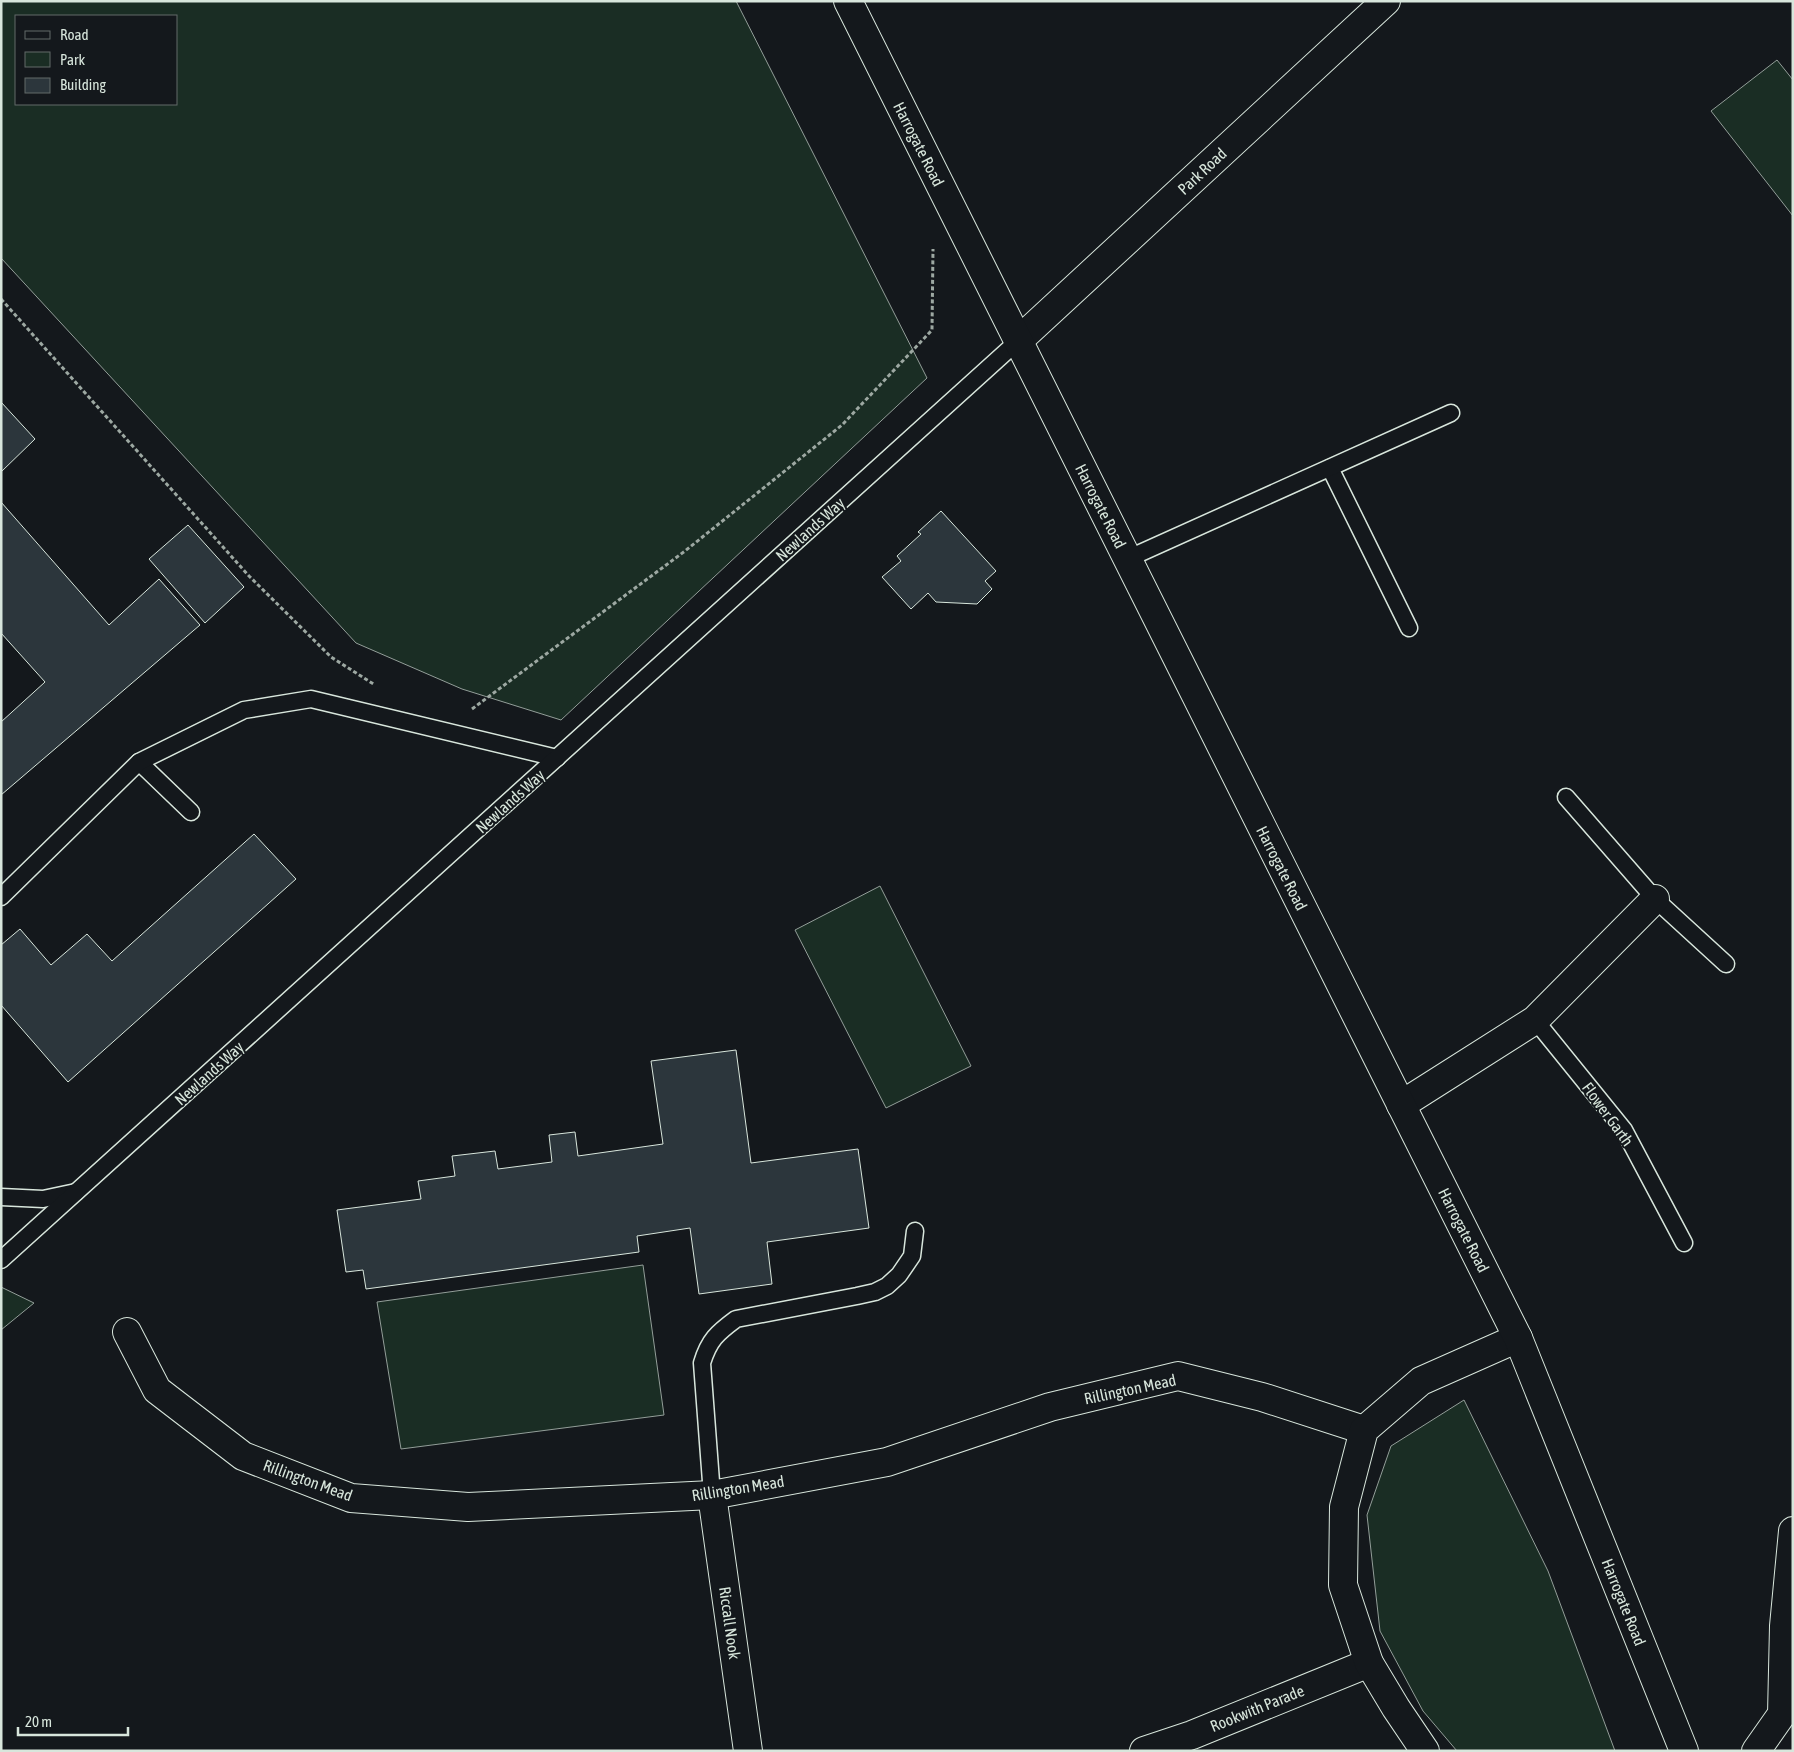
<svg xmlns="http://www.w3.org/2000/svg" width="1794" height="1752" viewBox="0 0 1794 1752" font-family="'Asap Condensed',sans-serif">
<rect width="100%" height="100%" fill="#14181c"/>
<g fill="#1a2d24" stroke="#939e99" fill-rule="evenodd">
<path d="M1,1H736L927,378L561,720L462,689L356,643L1,258ZM176,16V104H16V16Z"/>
<polygon points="1777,60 1793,80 1793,216 1711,111"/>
<polygon points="880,886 971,1066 886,1108 795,930"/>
<polygon points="643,1265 664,1415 401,1449 377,1302"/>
<polygon points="1,1287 34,1303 1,1330"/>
<polygon points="1464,1400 1548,1571 1615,1751 1457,1751 1423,1711 1380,1631 1367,1515 1391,1446"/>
</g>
<g fill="#2c363c" stroke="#d8e6dc">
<polygon points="1,402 35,439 1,472"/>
<polygon points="1,502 109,625 159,579 200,625 1,795 1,722 45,682 1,633"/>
<polygon points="941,511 996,571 985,581 992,589 977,604 936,602 928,593 911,609 882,577 901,561 897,556 921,534 918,532"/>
<polygon points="188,525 244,587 205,623 149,559"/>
<polygon points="254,834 296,879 68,1082 1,1005 1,945 20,929 51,965 87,934 112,961"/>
<polygon points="736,1050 751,1163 858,1149 869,1228 767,1242 772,1284 699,1294 690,1228 637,1236 639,1252 366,1289 363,1270 346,1272 337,1210 421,1199 418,1181 455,1176 452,1156 495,1151 498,1169 552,1162 549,1135 575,1132 578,1156 663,1144 651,1061"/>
</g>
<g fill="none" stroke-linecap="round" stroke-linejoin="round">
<defs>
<g id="service">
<polyline points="1330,468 1409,628"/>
<polyline points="1127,559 1451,413"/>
<polyline points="139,762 191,812"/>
<polyline points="1566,797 1655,899 1726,964"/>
<polyline points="1,897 139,762 244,710 311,699 557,758"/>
<polyline points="1535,1020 1624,1130 1684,1243"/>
<polyline points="1,1197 43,1199 76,1192"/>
<polyline points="1,1260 1018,341"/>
<path d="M712,1495L702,1363C709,1340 717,1333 736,1319L857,1296L875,1292L887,1286L899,1275L912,1256L915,1231"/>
</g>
<g id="minor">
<polyline points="1401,1105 1535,1020 1655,899"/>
<polyline points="127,1332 157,1390 243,1456 351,1498 468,1507 712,1495 887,1462 1050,1407 1178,1376 1262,1397 1364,1430"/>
<polyline points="712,1495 748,1751"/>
<polyline points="1144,1751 1192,1735 1369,1663"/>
<polyline points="1425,1751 1396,1708 1369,1663 1343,1585 1344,1507 1364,1430 1421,1381 1518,1338"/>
</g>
<g id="tertiary">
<polyline points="1018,341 1386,1"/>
<polyline points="1756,1751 1782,1714 1784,1626 1793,1531"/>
</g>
<polyline id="trunk" points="848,1 1518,1338 1684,1751"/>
</defs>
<use href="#service" stroke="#d8e6dc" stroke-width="19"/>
<use href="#minor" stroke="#d8e6dc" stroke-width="30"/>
<use href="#tertiary" stroke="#d8e6dc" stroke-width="30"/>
<use href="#trunk" stroke="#d8e6dc" stroke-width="30"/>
<g stroke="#9da8a2" stroke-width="3" stroke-dasharray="4 2.5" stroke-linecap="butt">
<polyline points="1,299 249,576 331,657 375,685"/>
<polyline points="472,709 685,551 842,425 932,330 933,249"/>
</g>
<use href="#service" stroke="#14181c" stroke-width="16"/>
<use href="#minor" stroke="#14181c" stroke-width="28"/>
<use href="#tertiary" stroke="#14181c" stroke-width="28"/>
<use href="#trunk" stroke="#14181c" stroke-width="28"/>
</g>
<g text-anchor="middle" stroke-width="4" stroke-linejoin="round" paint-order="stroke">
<g font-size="16" fill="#d8e6dc" stroke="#14181c">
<text transform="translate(919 144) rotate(63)" y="6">Harrogate Road</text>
<text transform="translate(1202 171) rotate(-43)" y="6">Park Road</text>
<text transform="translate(1101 506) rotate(63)" y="6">Harrogate Road</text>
<text transform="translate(810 529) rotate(-42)" y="6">Newlands Way</text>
<text transform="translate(510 801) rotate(-42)" y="6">Newlands Way</text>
<text transform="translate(1282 868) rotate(63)" y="6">Harrogate Road</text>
<text transform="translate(209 1073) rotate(-42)" y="6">Newlands Way</text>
<text transform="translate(1608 1114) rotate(54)" y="6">Flower Garth</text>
<text transform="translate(1464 1230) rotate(63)" y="6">Harrogate Road</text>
<text transform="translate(1130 1389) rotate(-12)" y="6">Rillington Mead</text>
<text transform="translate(308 1480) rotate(20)" y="6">Rillington Mead</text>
<text transform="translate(738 1488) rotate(-9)" y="6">Rillington Mead</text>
<text transform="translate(1624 1602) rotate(68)" y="6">Harrogate Road</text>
<text transform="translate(730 1623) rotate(82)" y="6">Riccall Nook</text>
<text transform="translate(1257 1708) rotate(-22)" y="6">Rookwith Parade</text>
</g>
</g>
<rect width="1794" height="1752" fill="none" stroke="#d8e6dc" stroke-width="5"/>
<rect x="15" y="15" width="162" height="90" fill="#14181c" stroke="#626a69"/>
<rect x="25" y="31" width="25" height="8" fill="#14181c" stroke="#626a69"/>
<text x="60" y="40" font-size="15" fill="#d8e6dc">Road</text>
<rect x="25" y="52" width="25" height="15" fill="#1a2d24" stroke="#626a69"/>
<text x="60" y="65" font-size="15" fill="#d8e6dc">Park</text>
<rect x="25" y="78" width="25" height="15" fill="#2c363c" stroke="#626a69"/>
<text x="60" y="90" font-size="15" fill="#d8e6dc">Building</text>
<path d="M18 1727v8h110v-8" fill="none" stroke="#d8e6dc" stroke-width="2.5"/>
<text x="25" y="1727" font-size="15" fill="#d8e6dc" stroke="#14181c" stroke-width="4" paint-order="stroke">20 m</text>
</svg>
